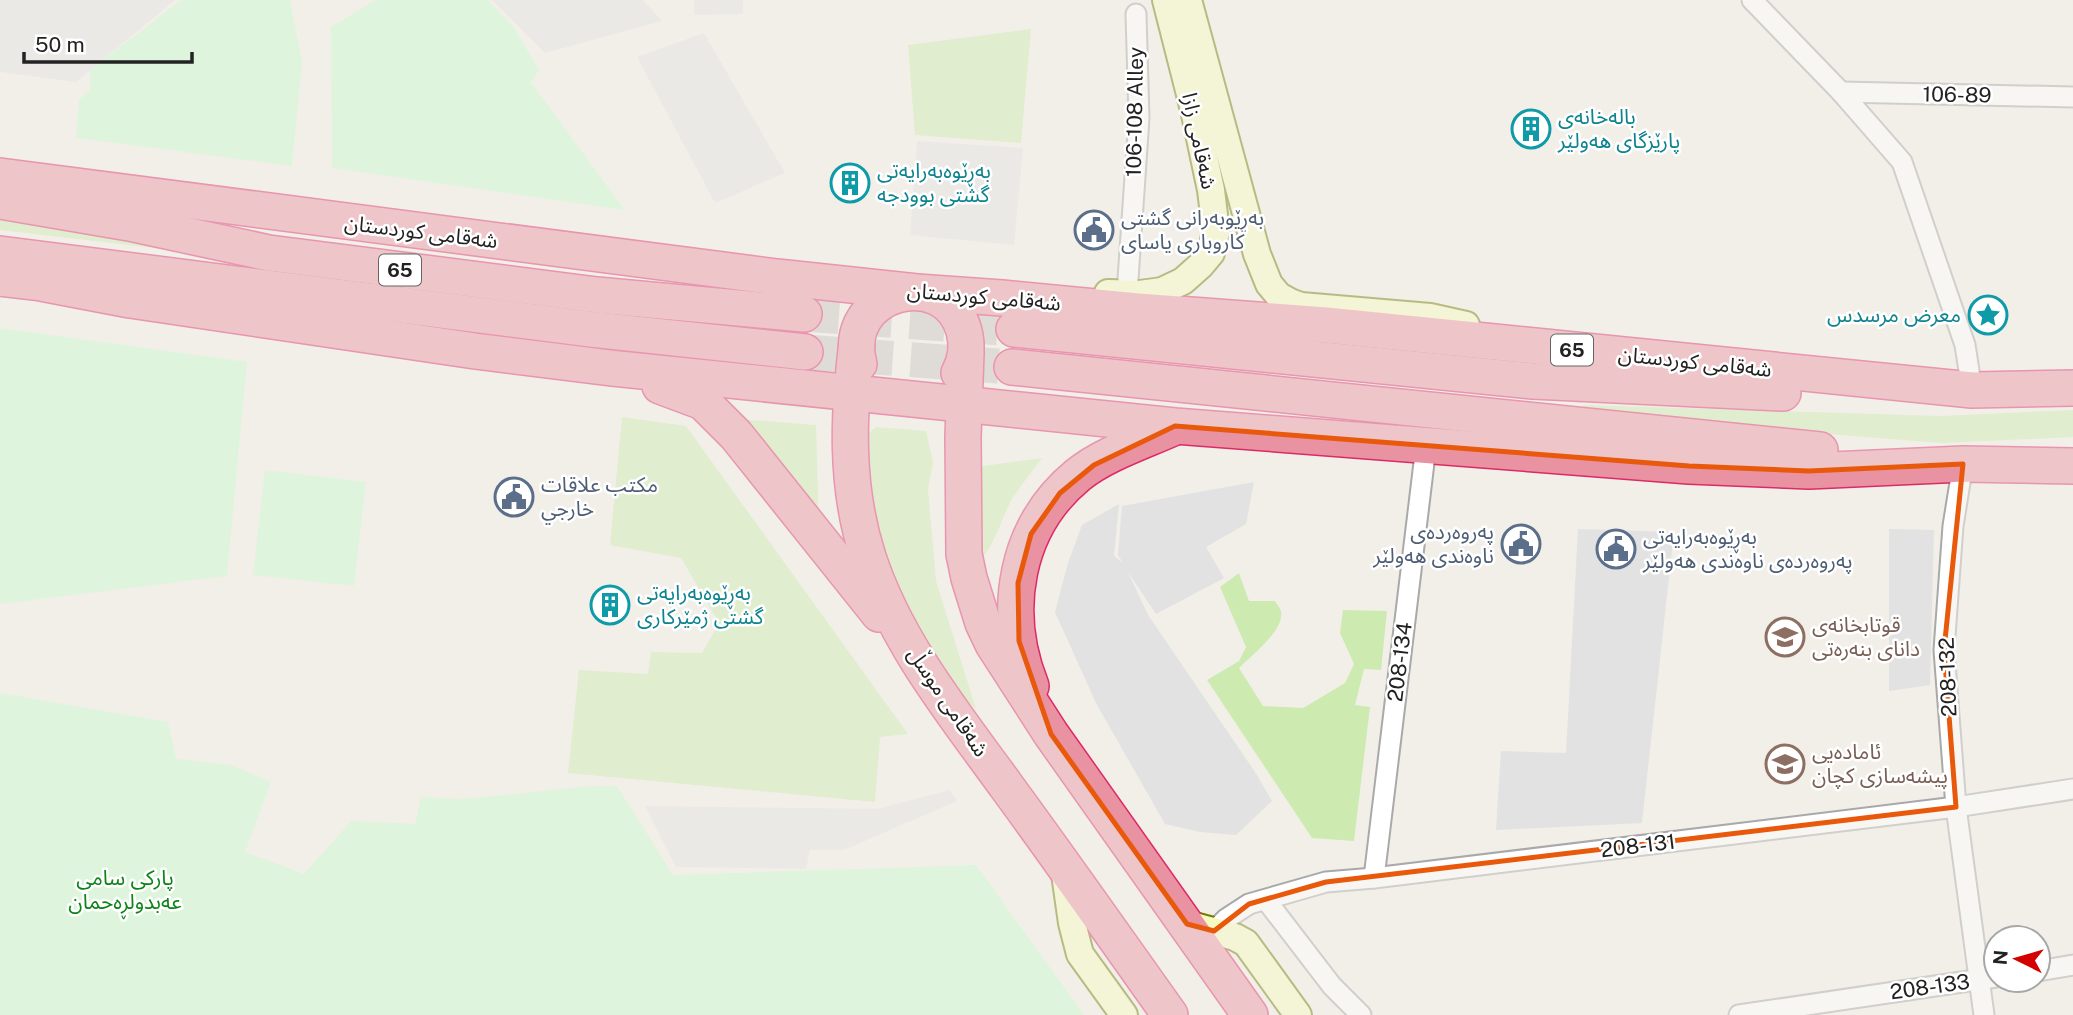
<svg xmlns="http://www.w3.org/2000/svg" width="2073" height="1015" viewBox="0 0 2073 1015" font-family="'Public Sans','Noto Sans Arabic',sans-serif">
<rect width="100%" height="100%" fill="#f2efe9"/>
<g fill="#cdebb0">
<polygon points="1031,29 1021,143 915,135 908,45"/>
<polygon points="0,211 222,256 0,230"/>
<polygon points="1583,405 1940,416 2073,410 2073,437 1942,443 1583,415"/>
<polygon points="622,417 686,426 908,734 880,737 875,802 568,773 579,670 648,674 651,652 702,653 719,623 681,558 610,545"/>
<polygon points="738,419 816,425 819,528"/>
<polygon points="876,427 926,431 933,462 928,489 936,581 976,709 955,689 906,619 877,550 862,439"/>
<path d="M1042,458C1032,472 1021,485 1012,499C1001,518 997,541 982,558L978,533L975,467Z"/>
<path d="M1239,573L1249,601H1275C1276,603 1281,609 1281,611C1285,630 1251,656 1239,668L1263,706L1303,708L1345,683L1354,664L1340,633L1343,610L1387,611L1381,670L1364,669L1355,705L1370,707L1354,841L1312,838L1207,680L1239,661L1246,647L1220,587Z"/>
</g>
<g fill="#c8facc">
<polygon points="181,0 290,0 302,63 292,166 76,138 79,100 90,89 90,70"/>
<polygon points="376,0 488,0 513,26 539,70 531,83 625,210 332,168 331,27"/>
<polygon points="0,328 247,362 227,576 0,604"/>
<polygon points="265,470 366,482 354,586 253,575"/>
<polygon points="0,693 168,722 176,759 231,765 271,782 245,852 304,874 351,821 415,824 421,797 463,799 590,786 617,786 673,875 976,865 1084,1015 0,1015"/>
</g>
<g fill="#e2e2e2">
<polygon points="0,0 175,0 76,82 0,72"/>
<polygon points="492,0 643,0 662,21 545,53"/>
<polygon points="694,0 743,0 743,14 694,15"/>
<polygon points="704,33 785,173 715,203 637,57"/>
<polygon points="917,141 1023,148 1014,245 910,235"/>
<polygon points="1254,482 1246,524 1206,547 1224,578 1156,614 1128,572 1148,615 1255,772 1272,801 1236,835 1200,832 1165,824 1096,703 1055,612 1068,563 1082,525 1119,504 1114,556 1123,563 1118,555 1122,506"/>
<polygon points="1578,529 1674,532 1642,823 1496,830 1501,751 1566,753"/>
<polygon points="1889,529 1934,530 1930,685 1889,691"/>
<polygon points="950,790 957,801 844,850 810,850 806,869 676,867 645,806 877,809"/>
</g>
<g fill="none" stroke-linecap="round" stroke-linejoin="round">
<g stroke="#c8c6c1" stroke-width="35" stroke-dasharray="35 18" stroke-linecap="butt">
<polyline points="804,314 1014,329"/>
<polyline points="805,352 1012,367"/>
</g>
<defs>
<g id="street">
<polyline points="1752,0 1841,92 1902,162 1965,345 1972,390"/>
<polyline points="1841,92 2073,97"/>
<polyline points="1127,294 1139,118 1136,14"/>
<polyline points="1963,464 1953,526 1944,650 1956,807 1984,1015"/>
<polyline points="1374,878 1426,446"/>
<polyline points="1266,900 1332,986 1361,1015"/>
<polyline points="1214,931 1226,919 1249,904 1326,882 1374,878 1956,807 2073,789"/>
<polyline points="2038,971 2073,965"/>
<polyline points="1739,1015 1996,977"/>
</g>
<g id="secondary">
<polyline points="1188,0 1257,254 1269,284 1279,296 1290,302 1301,306 1430,317 1466,325"/>
<polyline points="1108,293 1140,294 1162,291 1183,281 1201,265 1211,253 1216,231 1211,190 1194,110 1166,0"/>
<polyline points="1064,867 1072,923 1080,954 1124,1015"/>
<polyline points="1187,924 1235,937 1246,943 1298,1015"/>
</g>
<g id="highway">
<polyline points="0,176 777,277 917,292 1002,298 1137,311 1326,325 1972,390 2073,388"/>
<polyline points="0,201 129,223 269,253 597,295 804,314"/>
<polyline points="0,254 589,329 805,352"/>
<polyline points="0,278 41,283 130,300 475,351 611,368 1175,426 1689,466 1809,471 1963,464 2073,466"/>
<polyline points="1014,329 1533,381 1783,393"/>
<path d="M857,342C848,415 845,486 868,557C896,643 955,715 1007,787C1062,862 1116,939 1170,1015"/>
<polyline points="966,353 963,437 964,554 969,578 983,623 993,644 1051,734 1250,1015"/>
<path d="M859,364C839,292 945,263 964,331C968,346 966,360 959,373"/>
<polyline points="1012,367 1820,450"/>
<polyline points="660,386 703,402 736,435 879,614"/>
<path d="M1031,686C1001,611 1015,527 1078,475C1104,454 1144,441 1175,427"/>
</g>
</defs>
<use href="#street" stroke="#a9a9a9" stroke-width="23"/>
<use href="#secondary" stroke="#707d05" stroke-width="30"/>
<use href="#highway" stroke="#dc2a67" stroke-width="38"/>
<use href="#street" stroke="#fff" stroke-width="19"/>
<use href="#secondary" stroke="#f7fabf" stroke-width="26"/>
<use href="#highway" stroke="#e892a2" stroke-width="35"/>
</g>
<path d="M0 0H2073V1015H0ZM1175,426L1689,466L1809,471L1963,464L1944,650L1956,807L1326,882L1249,904L1214,931L1187,924L1051,734L1019,641L1018,583L1031,534L1060,493L1094,465Z" fill="#f2efe9" fill-opacity=".55" fill-rule="evenodd"/>
<path fill="none" stroke="#e8590c" stroke-width="5" stroke-linejoin="round" d="M1175,426L1689,466L1809,471L1963,464L1944,650L1956,807L1326,882L1249,904L1214,931L1187,924L1051,734L1019,641L1018,583L1031,534L1060,493L1094,465Z"/>
<defs>
<symbol id="building-ring" viewBox="-11 -11 22 22"><circle r="9.5" fill="#fff" stroke="#0f9aa8" stroke-width="1.5"/><path d="M-4-6H4V6H1V3H-1V6H-4ZM-2.5-4.3h1.7v1.8h-1.7ZM.8-4.3h1.7v1.8H.8ZM-2.5-1h1.7V.8h-1.7ZM.8-1h1.7V.8H.8Z" fill="#0f9aa8"/></symbol>
<symbol id="civic-ring" viewBox="-11 -11 22 22"><circle r="9.5" fill="#fff" stroke="#5c6f8a" stroke-width="1.5"/><path d="M-.6-6.5H3V-4.5H.6V-3L4-1V1h2V6H-6V1h2V-1L-.6-3ZM-1.2 2.5V6h2.4V2.5Z" fill="#5c6f8a"/></symbol>
<symbol id="sight-ring" viewBox="-11 -11 22 22"><circle r="9.5" fill="#fff" stroke="#0f9aa8" stroke-width="1.5"/><path d="M0-6L1.8-2.2L6-1.7L2.9 1.2L3.7 5.4L0 3.3L-3.7 5.4L-2.9 1.2L-6-1.7L-1.8-2.2Z" fill="#0f9aa8"/></symbol>
<symbol id="school-ring" viewBox="-11 -11 22 22"><circle r="9.5" fill="#fff" stroke="#8d6e63" stroke-width="1.5"/><path d="M0-5L7-2L0 1L-7-2ZM-4 1L0 2.5L4 1V4Q0 6-4 4Z" fill="#8d6e63"/></symbol>
</defs>
<g fill-rule="evenodd">
<use href="#building-ring" x="1509" y="107" width="44" height="44"/>
<use href="#building-ring" x="828" y="161" width="44" height="44"/>
<use href="#civic-ring" x="1072" y="208" width="44" height="44"/>
<use href="#sight-ring" x="1966" y="293" width="44" height="44"/>
<use href="#civic-ring" x="492" y="475" width="44" height="44"/>
<use href="#civic-ring" x="1499" y="522" width="44" height="44"/>
<use href="#civic-ring" x="1594" y="527" width="44" height="44"/>
<use href="#building-ring" x="588" y="583" width="44" height="44"/>
<use href="#school-ring" x="1763" y="615" width="44" height="44"/>
<use href="#school-ring" x="1763" y="742" width="44" height="44"/>
</g>
<g text-anchor="middle" stroke-width="5" stroke-linejoin="round" paint-order="stroke">
<g fill="#fff" stroke="#646464" stroke-width="2">
<rect x="379" y="254.5" width="42" height="31" rx="5"/>
<rect x="1551" y="334.5" width="42" height="31" rx="5"/>
</g>
<g font-size="19" font-weight="bold" fill="#222">
<text x="400" y="277">65</text>
<text x="1572" y="357">65</text>
</g>
<g font-size="21" fill="#222" stroke="#fff">
<text transform="translate(1957 95) rotate(1)" y="7">106-89</text>
<text transform="translate(1135 112) rotate(-89)" y="7">106-108 Alley</text>
<text transform="translate(1199 141) rotate(78)" y="7">شەقامی زازا</text>
<text transform="translate(421 232) rotate(7)" y="7">شەقامی کوردستان</text>
<text transform="translate(984 297) rotate(5)" y="7">شەقامی کوردستان</text>
<text transform="translate(1695 362) rotate(6)" y="7">شەقامی کوردستان</text>
<text transform="translate(1400 662) rotate(-83)" y="7">208-134</text>
<text transform="translate(1948 677) rotate(-92)" y="7">208-132</text>
<text transform="translate(948 702) rotate(56)" y="7">شەقامی موسڵ</text>
<text transform="translate(1638 846) rotate(-7)" y="7">208-131</text>
<text transform="translate(1930 987) rotate(-8)" y="7">208-133</text>
</g>
<g font-size="21" fill="#0d838f" stroke="#fff" text-anchor="start">
<text x="1558" y="124">بالەخانەی<tspan x="1558" dy="24">پارێزگای هەولێر</tspan></text>
<text x="877" y="178">بەڕێوەبەرایەتی<tspan x="877" dy="24">گشتی بوودجە</tspan></text>
<text x="1961" y="322" text-anchor="end">معرض مرسدس</text>
<text x="637" y="600">بەڕێوەبەرایەتی<tspan x="637" dy="24">گشتی ژمێركاری</tspan></text>
</g>
<g font-size="21" fill="#4e5e75" stroke="#fff" text-anchor="start">
<text x="1121" y="225">بەڕێوبەرانی گشتی<tspan x="1121" dy="24">کاروباری یاسای</tspan></text>
<text x="541" y="492">مكتب علاقات<tspan x="541" dy="24">خارجي</tspan></text>
<text x="1494" y="539" text-anchor="end">پەروەردەی<tspan x="1494" dy="24">ناوەندی هەولێر</tspan></text>
<text x="1643" y="544">بەڕێوەبەرایەتی<tspan x="1643" dy="24">پەروەردەی ناوەندی هەولێر</tspan></text>
</g>
<g font-size="21" fill="#785e54" stroke="#fff" text-anchor="start">
<text x="1812" y="632">قوتابخانەی<tspan x="1812" dy="24">دانای بنەرەتی</tspan></text>
<text x="1812" y="759">ئامادەیی<tspan x="1812" dy="24">پیشەسازی کچان</tspan></text>
</g>
<g font-size="21" fill="#0c8416" stroke="#fff">
<text x="125" y="885">پارکی سامی<tspan x="125" dy="24">عەبدولڕەحمان</tspan></text>
</g>
</g>
<g transform="translate(2017 959) rotate(275)"><circle r="33" fill="#ffffff" stroke="#a7a7a7" stroke-width="2"/>
<path d="M0-5L12 26L0 18L-12 26Z" fill="#d40000"/>
<text y="-10" font-size="19" font-weight="bold" text-anchor="middle" fill="#222222">N</text>
</g>
<path d="M24 52v10h168v-10" fill="none" stroke="#222222" stroke-width="3.5"/>
<text x="35" y="52" font-size="21" fill="#222222" stroke="#ffffff" stroke-width="5" paint-order="stroke">50 m</text>
</svg>
